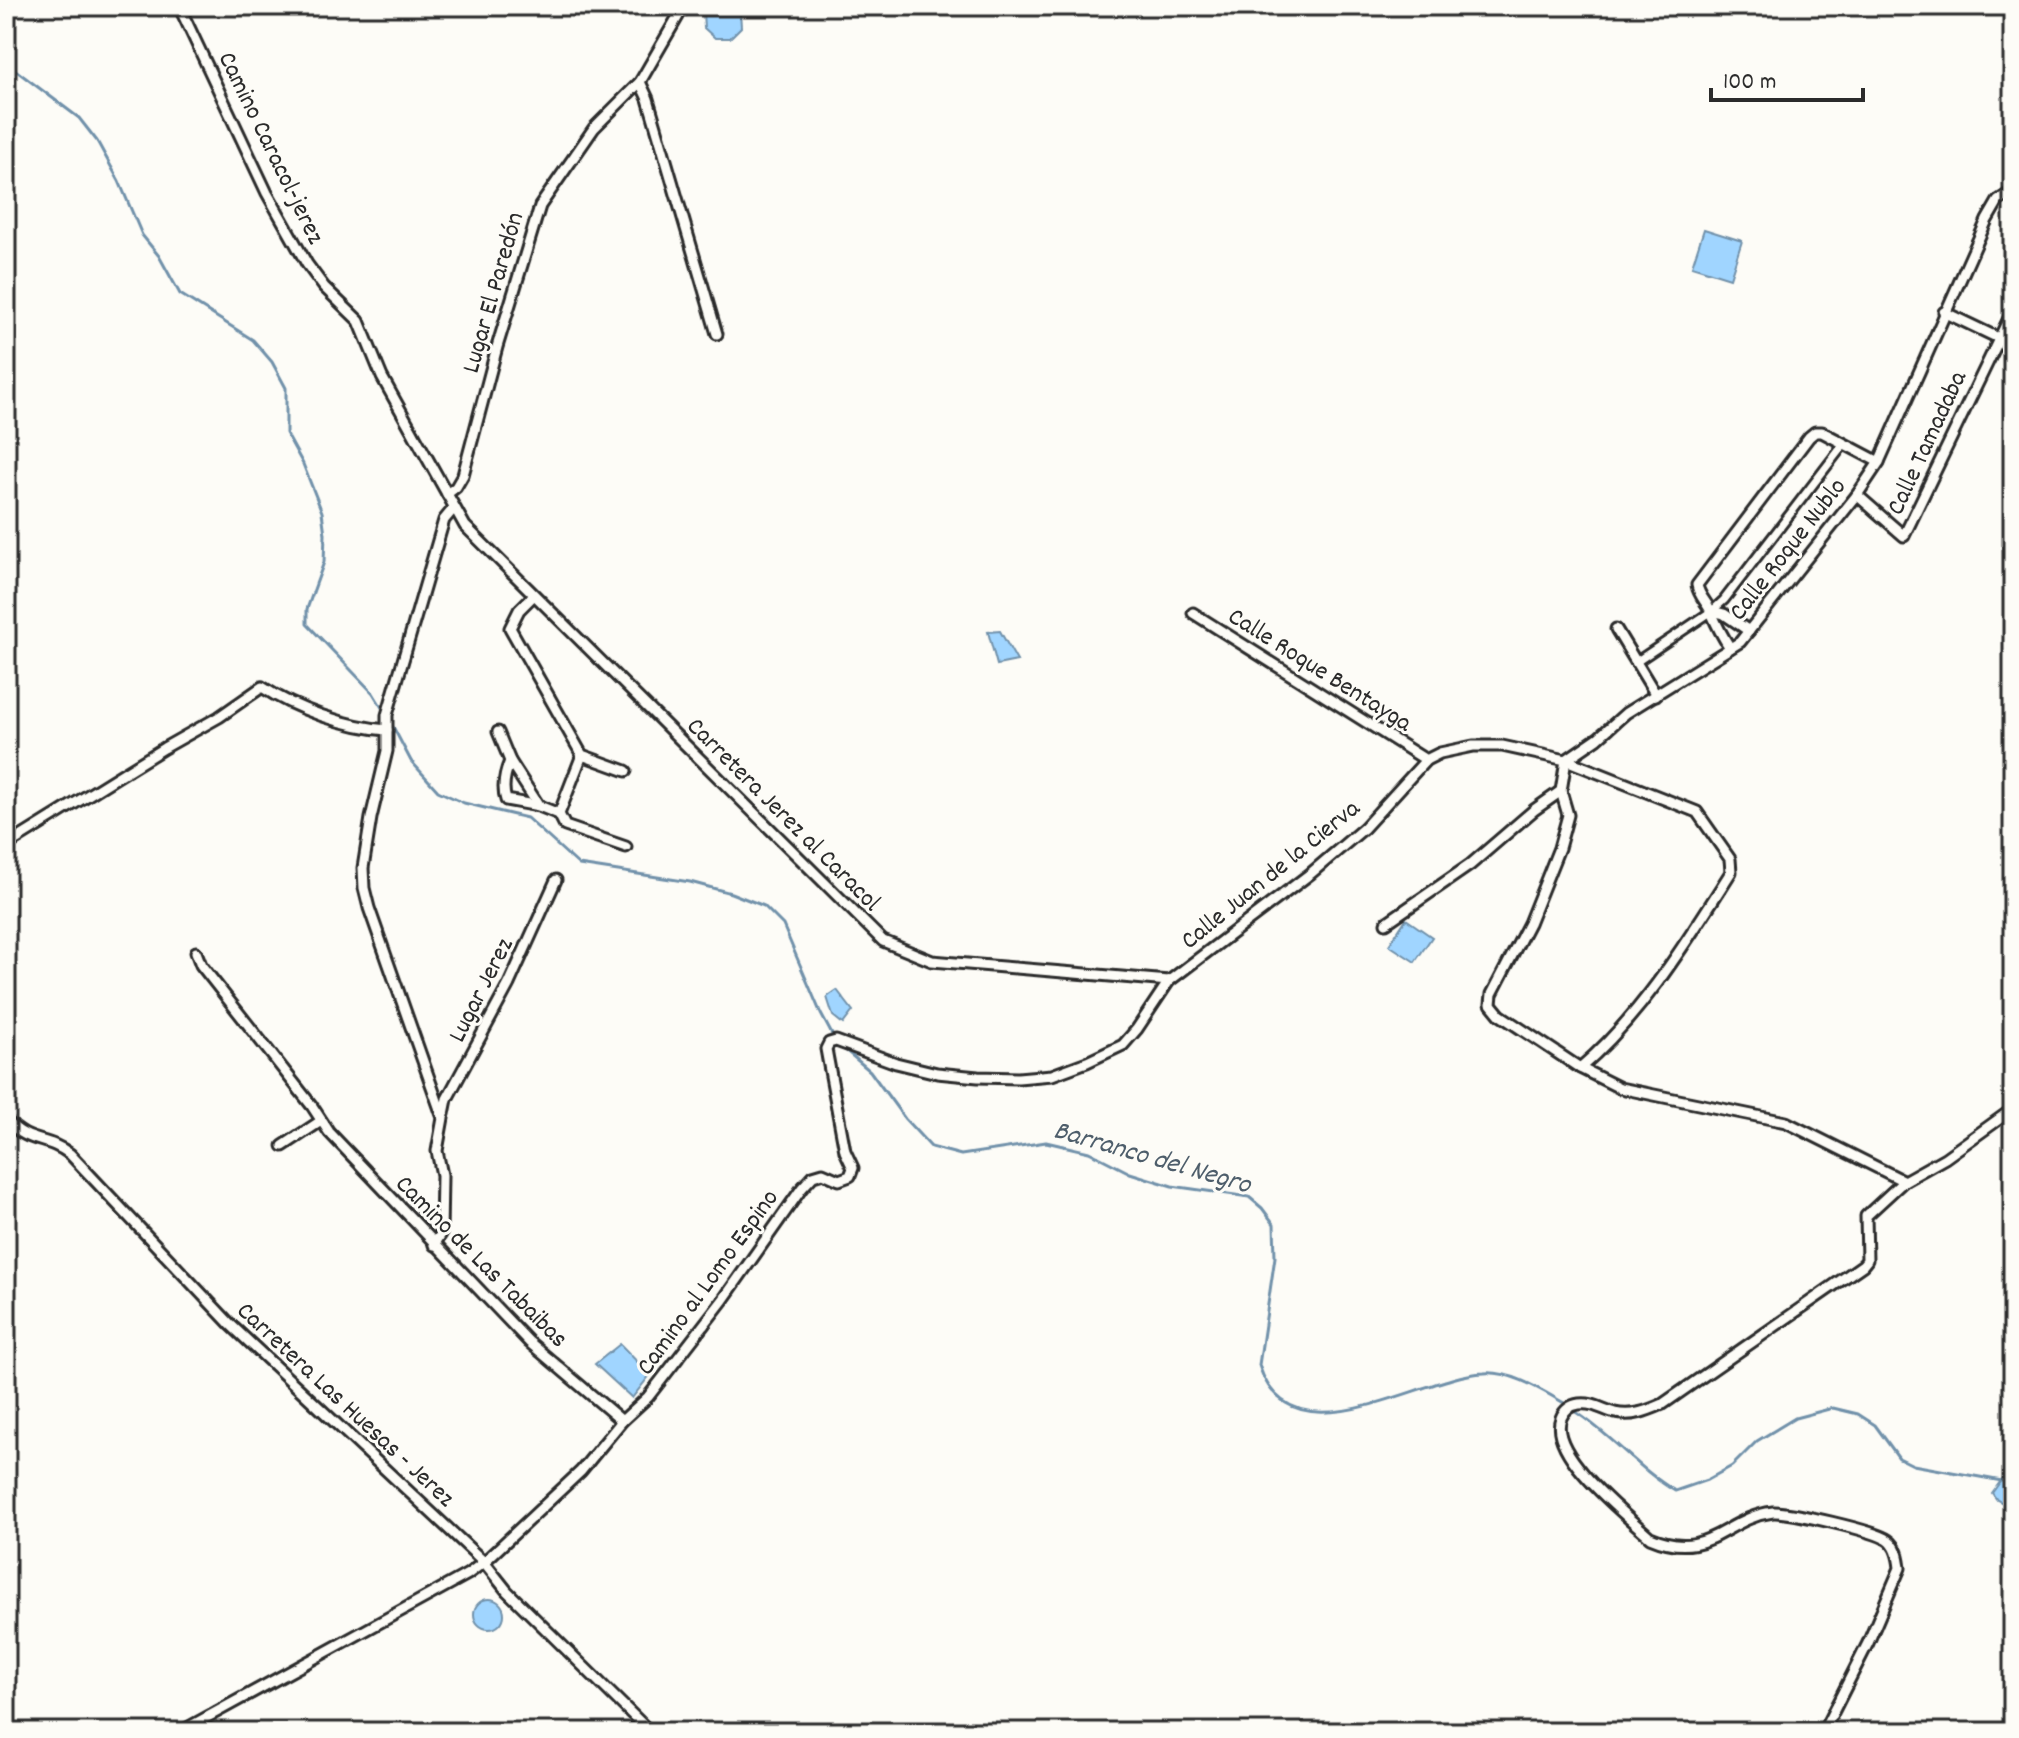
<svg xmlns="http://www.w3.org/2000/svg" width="2019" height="1738" viewBox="0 0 2019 1738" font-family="Dekko,sans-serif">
<rect width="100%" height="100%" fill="#fdfcf7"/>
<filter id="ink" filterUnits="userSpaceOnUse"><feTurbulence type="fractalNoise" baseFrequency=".0125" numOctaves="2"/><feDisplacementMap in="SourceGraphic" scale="16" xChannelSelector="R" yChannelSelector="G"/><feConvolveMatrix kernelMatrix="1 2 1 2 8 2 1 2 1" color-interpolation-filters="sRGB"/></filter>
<g filter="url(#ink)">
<g fill="#a0d5ff" stroke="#7191aa" stroke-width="2">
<polygon points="709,6 735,6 740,11 741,27 730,38 715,38 704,28 703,12"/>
<polygon points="1704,229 1742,241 1730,278 1692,266"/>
<polygon points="1000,631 1017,661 997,665 988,632"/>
<polygon points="1406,919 1432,937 1415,962 1389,945"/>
<polygon points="837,990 853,1011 843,1024 833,1016 827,997"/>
<polygon points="620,1344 650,1375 632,1398 595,1364"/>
<polygon points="2011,1467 2013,1467 2013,1508 1997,1500 1992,1493"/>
<circle cx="489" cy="1614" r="15"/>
</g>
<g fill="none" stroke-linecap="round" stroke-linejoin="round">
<g stroke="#7191aa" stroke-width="3">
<polyline points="6,63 79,118 97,141 119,181 142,235 159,256 180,294 253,340 272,362 286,388 286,433 303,464 322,512 325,534 324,562 307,609 307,624 373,693 384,711"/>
<polyline points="390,721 411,761 438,791 464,803 527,818 579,865 690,882 731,893 764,906 783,925 821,1014 835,1040"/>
<path d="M843,1048L870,1071L905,1119L931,1147L961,1155L1046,1142L1089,1152L1130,1173L1172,1186L1249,1197L1262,1208L1274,1224L1275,1257L1259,1365C1290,1465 1419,1376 1484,1373C1512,1371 1541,1390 1564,1403"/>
<path d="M1574,1411C1611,1434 1638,1469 1675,1491L1707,1480L1732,1466L1757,1441L1795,1418L1833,1408L1858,1414L1875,1425L1899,1458L1913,1465L2002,1481"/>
</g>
<defs>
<polyline id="pedestrian" points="1636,662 1712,611 1724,600 1844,444"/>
<g id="minor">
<polyline points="179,6 267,193 307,264 324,287 359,321 382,377 465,526 883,941 932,961 1169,981"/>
<polyline points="640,82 648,99 717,334"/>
<polyline points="2013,191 1998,201 1987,220 1879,462 1857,495 1740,642 1626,713 1598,738 1566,760 1561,791 1568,815 1559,848 1529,923 1492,994 1491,1004 1500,1015 1580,1068 1620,1088 1786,1122 1904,1181 1945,1158 2013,1109"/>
<polyline points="1944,312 2013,345"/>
<polyline points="447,494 456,487 463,475 497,347 540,206 594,128 640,82 684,6"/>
<polyline points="1857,495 1904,536 2013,310"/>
<polyline points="533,596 519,610 510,628 582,755 626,771"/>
<polyline points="1712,611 1724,614 1749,631"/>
<polyline points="1193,613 1426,760"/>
<polyline points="1616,629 1656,695"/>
<path d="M1730,648C1723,637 1717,626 1712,614C1708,603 1699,597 1697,585L1809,437L1815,432H1822L1879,462"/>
<polyline points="498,732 510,761 539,806"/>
<polyline points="582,755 559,814 565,826 626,847"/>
<path d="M510,761C505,773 502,788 506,800L539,806L559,814"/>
<path d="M6,846L164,748L219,717L262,687C295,709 347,727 387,730"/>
<polyline points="1386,923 1470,865 1534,810 1561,791"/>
<polyline points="196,952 201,965 312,1106 329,1132 529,1342 622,1421"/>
<polyline points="444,1114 447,1099 509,984 556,880"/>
<path d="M6,1120C31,1146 45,1135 70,1154L231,1325L484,1562L507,1591L650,1732"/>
<polyline points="283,1146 321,1121"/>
<polyline points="434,1245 441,1234 442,1175 437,1151 443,1118 369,908 364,888 363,868 371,818 387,751 387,715 444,520 454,508"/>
<path d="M180,1732L468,1574L484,1562L581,1471L622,1421L648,1397L723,1300L802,1188L813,1176L823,1173L839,1180L850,1176L853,1168L845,1151L828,1060L826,1049L829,1043L836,1041L896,1063L937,1073L978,1077L1018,1078L1052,1075L1087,1062L1123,1045L1137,1029L1169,981L1310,874L1364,828L1426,760L1440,753L1473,746H1502L1566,760L1697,812L1730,859L1731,872C1687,941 1642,1015 1580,1068"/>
<path d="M1823,1732L1868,1643L1900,1568C1899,1558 1897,1546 1888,1540C1876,1531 1788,1511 1773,1512C1724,1518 1709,1562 1650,1537C1627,1516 1547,1453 1561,1418C1564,1410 1571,1405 1579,1404C1593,1402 1603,1410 1615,1413C1632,1417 1647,1411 1663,1404L1863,1265L1867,1260L1866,1216L1904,1181"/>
</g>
</defs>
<use href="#pedestrian" stroke="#2b2b2b" stroke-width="13"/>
<use href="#minor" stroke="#2b2b2b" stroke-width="15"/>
<use href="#pedestrian" stroke="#fdfcf7" stroke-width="7"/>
<use href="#minor" stroke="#fdfcf7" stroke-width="9"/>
</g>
</g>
<g text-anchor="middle" stroke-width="6" stroke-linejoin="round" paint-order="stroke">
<g font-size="26" fill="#2b2b2b" stroke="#fdfcf7">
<text transform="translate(273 147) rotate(64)" y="9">Camino Caracol-jerez</text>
<text transform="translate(491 292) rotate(-74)" y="9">Lugar El Paredón</text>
<text transform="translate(1925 442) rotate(-65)" y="9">Calle Tamadaba</text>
<text transform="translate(1786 548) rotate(-52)" y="9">Calle Roque Nublo</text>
<text transform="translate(1321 668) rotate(32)" y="9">Calle Roque Bentayga</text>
<text transform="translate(785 813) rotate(45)" y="9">Carretera Jerez al Caracol</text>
<text transform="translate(1269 873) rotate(-39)" y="9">Calle Juan de la Cierva</text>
<text transform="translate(479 989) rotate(-63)" y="9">Lugar Jerez</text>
<text transform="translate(483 1260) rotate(45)" y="9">Camino de Las Tabaibas</text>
<text transform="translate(706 1281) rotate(-54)" y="9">Camino al Lomo Espino</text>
<text transform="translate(347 1403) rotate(43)" y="9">Carretera Las Huesas - Jerez</text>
</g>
<g font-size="28" font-style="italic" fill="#4e5e6b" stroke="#fdfcf7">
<text transform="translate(1153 1155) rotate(16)" y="10">Barranco del Negro</text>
</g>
</g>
<rect width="2019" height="1738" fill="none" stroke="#fdfcf7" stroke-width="32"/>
<rect x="16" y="16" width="1987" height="1706" fill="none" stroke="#2b2b2b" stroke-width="3" filter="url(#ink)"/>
<path d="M1711 88v12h152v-12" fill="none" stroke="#2b2b2b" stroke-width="4"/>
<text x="1723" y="88" font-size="24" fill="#2b2b2b" stroke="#fdfcf7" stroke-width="6" paint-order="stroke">100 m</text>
</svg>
